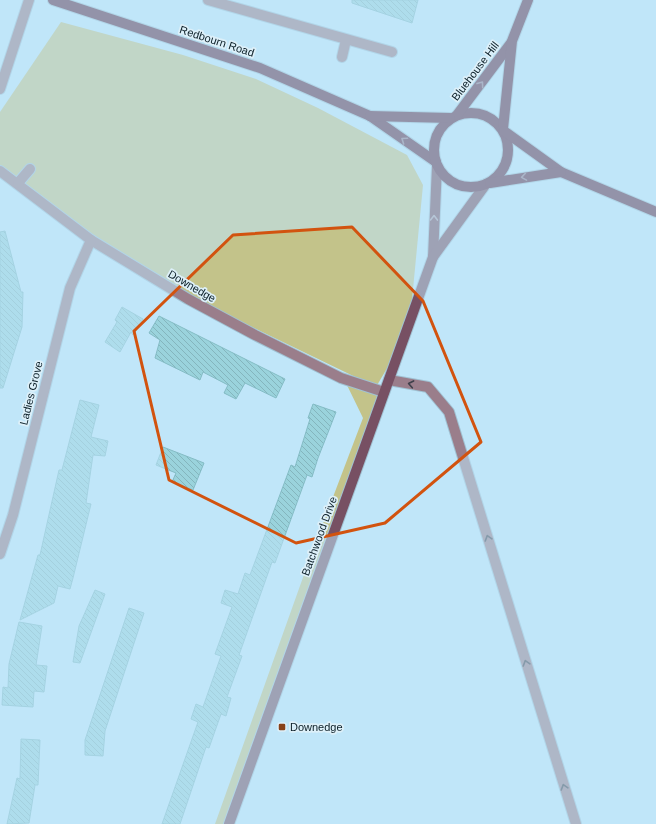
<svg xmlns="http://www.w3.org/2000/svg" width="656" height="824" viewBox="0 0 656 824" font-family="Helvetica,sans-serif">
<defs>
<pattern id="building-back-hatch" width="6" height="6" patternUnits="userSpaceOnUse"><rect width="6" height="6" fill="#9ad3dc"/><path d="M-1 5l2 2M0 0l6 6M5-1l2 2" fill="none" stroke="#84b5bd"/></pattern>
</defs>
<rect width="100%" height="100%" fill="#c0e6f9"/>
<g fill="#c3c38a">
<polygon points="61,22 183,55 256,79 318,108 407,155 423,185 409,331 376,387 190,297 117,253 0,167 0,112"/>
<polygon points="345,381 386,400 233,824 215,824 311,555 363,418"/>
</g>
<g fill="url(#building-back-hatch)" stroke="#84bcc5">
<polygon points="352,0 418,0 412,23 352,3"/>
<polygon points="5,231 21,292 23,292 22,327 3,388 0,388 0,232"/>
<polygon points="122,307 143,319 133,335 131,332 120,352 105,342 117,322 115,320"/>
<polygon points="159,316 285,379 276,398 245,383 236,399 224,393 228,385 203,372 200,380 155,358 160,340 149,333"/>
<polygon points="80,400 99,405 91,437 108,441 105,456 93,455 86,503 91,504 73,578 70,589 58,586 54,603 20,620 38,555 40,555 59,470 62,470"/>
<polygon points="313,404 336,412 329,430 318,458 312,477 307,475 275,563 272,562 239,655 242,656 227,697 231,698 226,716 221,714 209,748 206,747 180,824 162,824 198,722 191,719 196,704 203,707 221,656 215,654 232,607 221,603 225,590 238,594 245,573 250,575 291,465 295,467 310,419 308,418"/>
<polygon points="163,447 204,463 193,490 172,482 176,473 156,465"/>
<polygon points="95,590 105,594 80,663 73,662 79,626"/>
<polygon points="129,608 144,613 105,731 103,756 85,755 85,740"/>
<polygon points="19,622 42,626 36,665 47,666 44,692 34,691 33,707 2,705 3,687 8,688 9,664"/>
<polygon points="21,739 40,740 38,785 35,785 29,823 7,824 17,778 20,779"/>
</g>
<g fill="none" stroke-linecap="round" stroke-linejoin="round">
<defs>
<polyline id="lane" points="389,380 428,387 449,412 576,824"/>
<g id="street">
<polyline points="208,0 392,52"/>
<polyline points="342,57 346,40"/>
<polyline points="0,89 29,0"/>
<polyline points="0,171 91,240 188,299 255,335 341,378 384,392"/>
<polyline points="18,183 30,169"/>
<polyline points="0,554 13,515 70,288 91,240"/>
</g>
<g id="secondary">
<polyline points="433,257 437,166"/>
<polyline points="229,824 433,257 486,184"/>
</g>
<g id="primary">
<polyline points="53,0 260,68 370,116 436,162"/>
<circle cx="471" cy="150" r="37"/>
<polyline points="457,115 511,43"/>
<polyline points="370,116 450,118"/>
<polyline points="503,129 512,41 528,0"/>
<polyline points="504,131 561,172 656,212"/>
<polyline points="490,183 561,172"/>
</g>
</defs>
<use href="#lane" stroke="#a0c2d3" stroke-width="12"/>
<use href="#street" stroke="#a0c2d3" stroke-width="12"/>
<use href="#secondary" stroke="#a0c2d3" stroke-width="12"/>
<use href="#primary" stroke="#a0c2d3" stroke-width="12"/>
<use href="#lane" stroke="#9a7e8b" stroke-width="10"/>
<use href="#street" stroke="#9a7e8b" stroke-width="10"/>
<use href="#secondary" stroke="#775063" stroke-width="10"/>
<use href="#primary" stroke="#5d2f47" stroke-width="10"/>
</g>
<defs><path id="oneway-chevron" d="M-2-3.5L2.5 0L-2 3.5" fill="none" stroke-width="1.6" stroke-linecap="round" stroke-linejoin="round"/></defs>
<g stroke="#907c8e">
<use href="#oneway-chevron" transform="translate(481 84) rotate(-54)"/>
<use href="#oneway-chevron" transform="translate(404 140) rotate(-145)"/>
<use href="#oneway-chevron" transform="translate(524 177) rotate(171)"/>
</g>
<use stroke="#aaa0ae" href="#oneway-chevron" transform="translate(434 218) rotate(-89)"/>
<g stroke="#3e404b">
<use href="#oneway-chevron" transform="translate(411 384) rotate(-169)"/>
<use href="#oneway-chevron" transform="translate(488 538) rotate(-107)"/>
<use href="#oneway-chevron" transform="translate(526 663) rotate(-107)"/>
<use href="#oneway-chevron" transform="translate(564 787) rotate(-107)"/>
</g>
<path d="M0 0H656V824H0ZM352,227L423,301L481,442L385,523L296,543L169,480L134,331L233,235Z" fill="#c0e6f9" fill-opacity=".55" fill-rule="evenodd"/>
<path fill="none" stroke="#d2530f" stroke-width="3" stroke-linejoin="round" d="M352,227L423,301L481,442L385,523L296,543L169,480L134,331L233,235Z"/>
<rect fill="#874219" stroke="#ddf0f9" stroke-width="1.5" x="278" y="723" width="8" height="8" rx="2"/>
<g text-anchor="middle" stroke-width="3.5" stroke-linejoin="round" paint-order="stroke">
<g font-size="11" fill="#0c1f28" stroke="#ddf0f9">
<text transform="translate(217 41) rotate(18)" y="4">Redbourn Road</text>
<text transform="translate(475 71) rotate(-53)" y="4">Bluehouse Hill</text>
<text transform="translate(192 286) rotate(30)" y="4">Downedge</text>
<text transform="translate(31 393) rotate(-76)" y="4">Ladies Grove</text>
<text transform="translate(319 536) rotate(-70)" y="4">Batchwood Drive</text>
</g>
<g font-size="11" fill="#0c1f28" stroke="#ddf0f9" text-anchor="start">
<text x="290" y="731">Downedge</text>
</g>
</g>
</svg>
